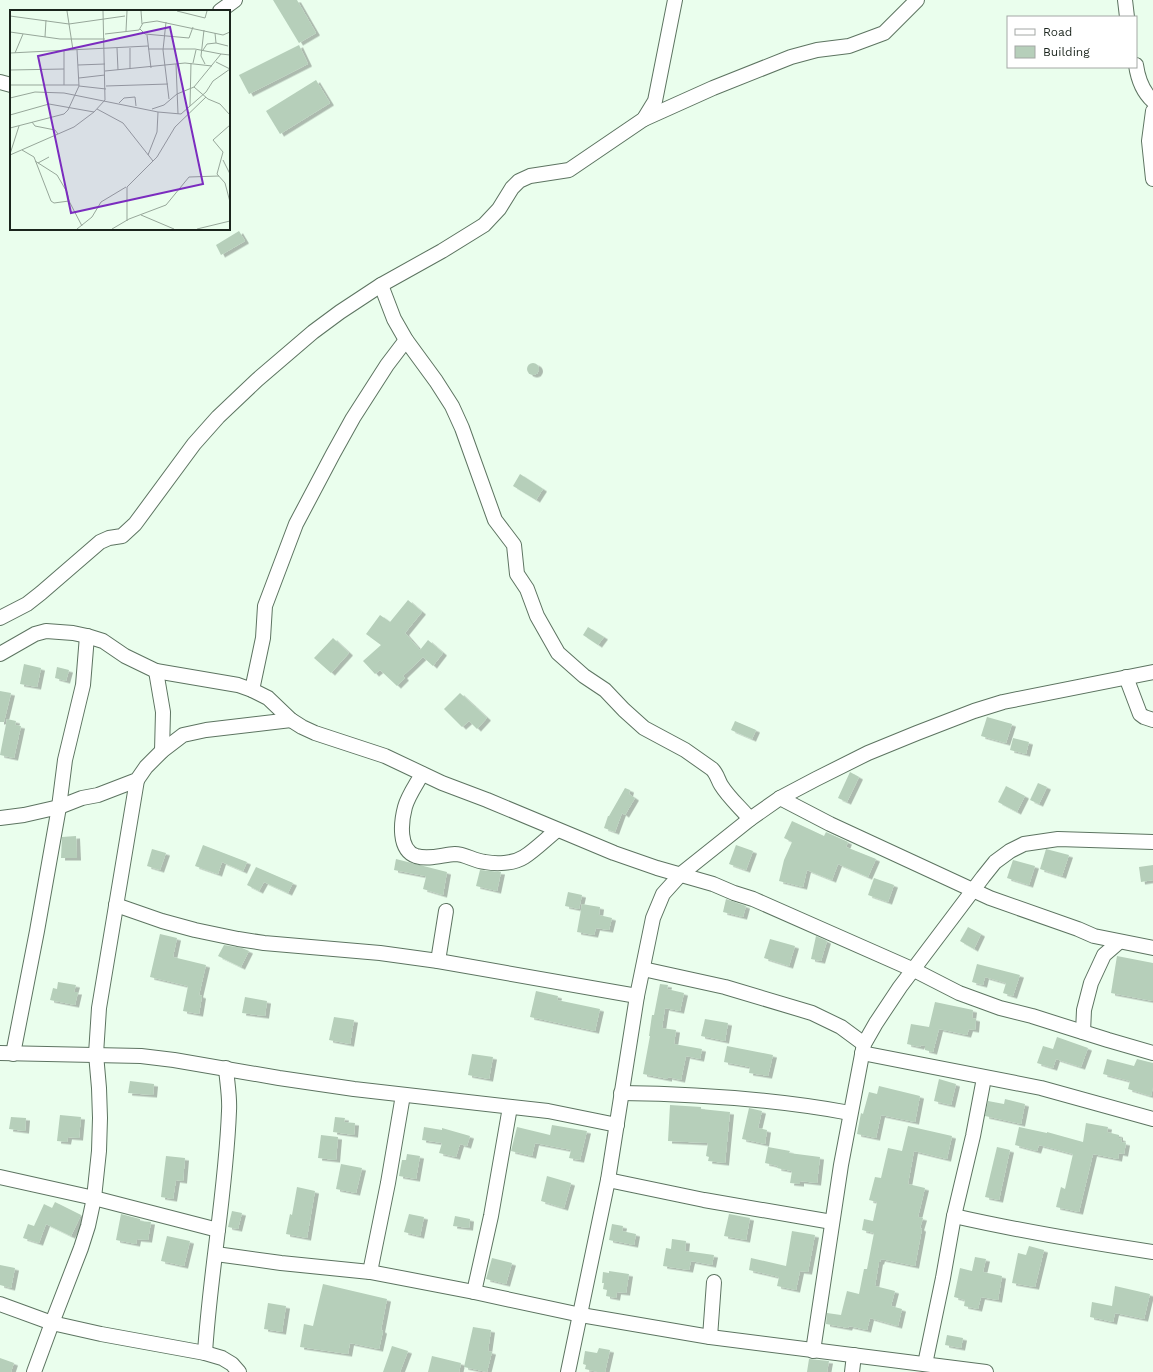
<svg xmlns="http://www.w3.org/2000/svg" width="1153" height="1372" viewBox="0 0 1153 1372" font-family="'Work Sans',sans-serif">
<defs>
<filter id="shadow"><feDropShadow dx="4" dy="2.5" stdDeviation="0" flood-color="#0004"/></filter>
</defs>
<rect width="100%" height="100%" fill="#eafeed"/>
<g fill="#b6cfba" filter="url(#shadow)">
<polygon points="273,0 297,0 316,33 299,43"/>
<polygon points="299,45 308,64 249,94 239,75"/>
<polygon points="316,80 330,103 280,134 266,111"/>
<polygon points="239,231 245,241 221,255 216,245"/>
<circle cx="533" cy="369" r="6"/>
<polygon points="520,474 543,489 536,500 513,486"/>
<polygon points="408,600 422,612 405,633 420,650 428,640 443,653 433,666 423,657 403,676 405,678 397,686 380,670 375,674 363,661 381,645 366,634 380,615 390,622"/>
<polygon points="588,627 604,637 598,645 583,635"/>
<polygon points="333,638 349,653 331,673 314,658"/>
<polygon points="24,664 41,668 37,687 20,684"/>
<polygon points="57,667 69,670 66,681 55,678"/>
<polygon points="0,691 11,693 4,722 0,722"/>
<polygon points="460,693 487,718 477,729 469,721 462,727 444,709"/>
<polygon points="987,717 1012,724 1006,743 981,736"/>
<polygon points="7,719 16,721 15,725 21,726 14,758 0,755"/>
<polygon points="735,721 756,730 752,739 731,730"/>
<polygon points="1013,738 1029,742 1026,754 1010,750"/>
<polygon points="850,772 859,777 847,802 838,798"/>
<polygon points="1038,783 1047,787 1039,804 1030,800"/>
<polygon points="1006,786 1025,796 1017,812 998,802"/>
<polygon points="625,788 630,790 629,794 635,798 625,815 622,813 615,832 604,828 608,816 609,816"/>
<polygon points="792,821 824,836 826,832 848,842 846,847 876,859 868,877 838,864 832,880 807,870 803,887 779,881 784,860 792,842 784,838"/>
<polygon points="76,836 77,858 61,858 62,837"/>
<polygon points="203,845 247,862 243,871 222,862 218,874 195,866"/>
<polygon points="736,845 753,851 746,870 729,864"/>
<polygon points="152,849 166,853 160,870 147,866"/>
<polygon points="1046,849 1069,855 1062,876 1040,869"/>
<polygon points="396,859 447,872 443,895 423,889 426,877 425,876 394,870"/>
<polygon points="1013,860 1035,866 1029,885 1007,878"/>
<polygon points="1153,865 1153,880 1141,882 1139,867"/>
<polygon points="256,867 293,883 288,893 264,882 259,891 247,885"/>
<polygon points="480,870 501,872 497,891 476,886"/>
<polygon points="874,878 894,885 888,902 868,895"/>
<polygon points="568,892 582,895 579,909 565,906"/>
<polygon points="726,899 746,906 743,917 723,912"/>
<polygon points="582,904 600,907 599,915 612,918 609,930 596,928 594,935 577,932"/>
<polygon points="968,927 981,934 974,949 960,941"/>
<polygon points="160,934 177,938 173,957 206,965 199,995 202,996 199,1014 183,1011 188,986 150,977"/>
<polygon points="816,936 827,941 821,961 811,959"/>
<polygon points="770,939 795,946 789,966 764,958"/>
<polygon points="224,945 242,948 249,951 241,967 218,956"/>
<polygon points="1117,956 1153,963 1153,1001 1111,993"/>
<polygon points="977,964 1020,975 1013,996 1003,993 1006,983 985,977 983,985 972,982"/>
<polygon points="58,982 76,985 74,992 78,992 75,1005 50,1000 53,988 57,989"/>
<polygon points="660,984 668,985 667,989 684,993 680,1011 665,1008 662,1028 676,1030 674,1044 702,1049 700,1059 686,1056 681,1080 668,1077 668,1079 643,1074 650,1036 649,1036 652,1015 654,1015"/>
<polygon points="536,991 558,996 557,1000 600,1009 595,1031 530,1017"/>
<polygon points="245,997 267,1001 265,1016 242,1013"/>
<polygon points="935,1002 973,1010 972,1018 976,1019 975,1030 969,1029 967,1035 939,1029 933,1052 925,1050 925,1046 921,1045 920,1047 907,1044 911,1024 929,1027"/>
<polygon points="334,1017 354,1020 350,1044 329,1040"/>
<polygon points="705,1019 728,1023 725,1041 701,1036"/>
<polygon points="1057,1037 1088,1048 1081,1067 1056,1059 1053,1068 1037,1063 1043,1046 1053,1049"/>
<polygon points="727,1046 773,1055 768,1076 749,1073 750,1067 724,1062"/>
<polygon points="472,1054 493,1057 489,1079 468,1075"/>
<polygon points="1107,1059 1134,1066 1137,1059 1153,1063 1153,1087 1151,1096 1128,1089 1130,1081 1103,1074"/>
<polygon points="939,1079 956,1084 951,1105 934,1101"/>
<polygon points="130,1081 154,1084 153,1095 128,1093"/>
<polygon points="879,1086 920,1096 915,1122 881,1115 876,1138 857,1134 861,1113 863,1114 869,1092 877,1094"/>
<polygon points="1005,1099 1025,1104 1021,1124 985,1116 988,1101 1004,1104"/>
<polygon points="670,1105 701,1107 701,1109 730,1112 725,1163 708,1161 709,1157 706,1156 708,1143 668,1141"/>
<polygon points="749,1108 762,1111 758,1128 767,1130 765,1144 742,1139"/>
<polygon points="60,1115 81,1117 79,1138 68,1137 67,1142 57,1141"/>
<polygon points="11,1117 26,1118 25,1131 9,1129"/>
<polygon points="335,1117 345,1118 344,1122 355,1123 354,1135 333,1132"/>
<polygon points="1086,1123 1108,1127 1107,1132 1119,1135 1119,1138 1122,1139 1121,1142 1126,1143 1124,1154 1119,1153 1118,1159 1093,1154 1079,1212 1056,1207 1061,1187 1065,1189 1073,1154 1039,1145 1037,1151 1015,1145 1019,1127 1047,1133 1047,1132 1083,1142"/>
<polygon points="552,1125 587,1131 580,1160 569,1158 571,1150 535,1143 532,1156 511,1151 517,1127 550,1135"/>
<polygon points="908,1126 952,1136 947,1159 914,1151 908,1184 925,1188 918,1217 923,1218 920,1228 922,1229 915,1266 881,1259 880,1262 879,1262 875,1286 895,1291 891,1306 902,1309 898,1326 870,1318 867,1330 849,1326 848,1328 826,1324 827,1313 841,1315 847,1291 859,1294 864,1269 867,1269 874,1233 862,1230 864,1219 873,1221 877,1202 869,1200 875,1177 881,1178 888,1148 902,1151"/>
<polygon points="424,1127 442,1130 442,1128 470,1136 467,1146 460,1144 456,1157 439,1153 442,1143 422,1140"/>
<polygon points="321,1135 338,1137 336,1160 318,1158"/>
<polygon points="768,1147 790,1151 789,1153 820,1157 817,1183 800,1181 800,1184 790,1183 792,1171 777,1168 778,1166 765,1163"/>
<polygon points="997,1147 1010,1150 999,1200 985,1197"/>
<polygon points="407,1154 420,1156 416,1179 399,1176 402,1160 406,1160"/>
<polygon points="166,1156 185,1158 183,1181 176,1180 173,1199 161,1197"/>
<polygon points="341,1164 362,1168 356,1193 336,1189"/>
<polygon points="547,1176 571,1183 564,1208 541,1201"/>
<polygon points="297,1187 315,1191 307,1238 286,1234 290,1214 292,1215"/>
<polygon points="55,1202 81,1215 71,1236 46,1224 39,1243 23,1238 28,1224 34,1226 44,1204 52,1208"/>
<polygon points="232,1211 242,1213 238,1229 228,1227"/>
<polygon points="121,1214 140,1219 140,1221 151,1222 148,1240 137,1239 136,1244 116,1240"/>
<polygon points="409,1214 424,1217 420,1236 404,1232"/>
<polygon points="729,1214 750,1218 746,1240 724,1236"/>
<polygon points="455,1216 470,1219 469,1228 453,1226"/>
<polygon points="612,1224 623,1226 622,1231 636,1234 634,1245 609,1240"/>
<polygon points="792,1231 815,1235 808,1272 800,1271 796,1290 777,1286 779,1277 749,1270 751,1258 786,1266"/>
<polygon points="167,1236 190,1241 184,1266 161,1261"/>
<polygon points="672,1239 686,1241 685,1251 714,1255 712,1265 691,1261 689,1270 663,1266 666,1248 671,1249"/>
<polygon points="1029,1246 1044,1250 1035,1287 1012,1283 1018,1253 1026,1255"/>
<polygon points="975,1257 986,1259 983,1272 1002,1276 998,1300 981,1297 978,1309 964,1306 965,1300 954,1297 960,1268 972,1271"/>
<polygon points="492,1258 512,1263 506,1284 486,1279"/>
<polygon points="0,1265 15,1268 11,1288 0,1285"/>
<polygon points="609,1271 629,1274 626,1293 617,1292 616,1298 606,1296 607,1290 603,1289 604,1283 602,1283 603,1272 609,1273"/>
<polygon points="323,1284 387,1299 381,1330 383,1331 379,1349 350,1343 348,1354 300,1347 304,1324 313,1326"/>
<polygon points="1115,1286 1150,1294 1144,1319 1115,1313 1113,1322 1090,1317 1092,1302 1112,1306"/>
<polygon points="268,1303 286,1306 282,1332 264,1329"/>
<polygon points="473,1327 491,1330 488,1351 492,1352 487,1372 464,1367"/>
<polygon points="947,1335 963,1338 961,1348 945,1345"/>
<polygon points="392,1346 408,1351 400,1372 383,1372"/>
<polygon points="599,1348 610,1350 605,1372 598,1372 585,1369 586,1365 583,1364 585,1351 597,1353"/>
<polygon points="432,1356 461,1363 459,1372 428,1372"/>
<polygon points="0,1358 14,1363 11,1372 0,1372"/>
<polygon points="809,1359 829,1361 827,1372 807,1372"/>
</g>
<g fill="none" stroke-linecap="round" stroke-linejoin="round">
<defs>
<g id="street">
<polyline points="1125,0 1127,17"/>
<polyline points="220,11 235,0"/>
<path d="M1136,65C1138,79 1143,92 1153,101"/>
<polyline points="0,82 11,85"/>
<polyline points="1153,111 1149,141 1153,179"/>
<polyline points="644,119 713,88 791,57 817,50 849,46 884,33 917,0"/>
<path d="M381,285L394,319L406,340L436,381L452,406L462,428L495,520L514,545L517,574L527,589L537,616L558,653L584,676L605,690L624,710L644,728L685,750L712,769C717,774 718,780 721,785C729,798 741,808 750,819"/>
<polyline points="0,618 27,604 41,593 100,542 109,538 122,536 135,524 194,444 218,417 257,380 313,332 340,312 381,285 442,251 484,225 499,209 512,188 519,181 530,176 569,170 644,119 655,101 675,0"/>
<polyline points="0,654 35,634 46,631 73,633 87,636 103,641 125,656 156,671 238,685 252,690 268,698 291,720 302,727 315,733 385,756 442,783 487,800 614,853 657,868 713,884 734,893 753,899 914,970 959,993 1000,1008 1032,1016 1108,1040 1153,1053"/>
<polyline points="156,671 163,712 162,751"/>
<polyline points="1126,677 1140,714 1144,717 1153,720"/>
<polyline points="252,690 263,638 265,606 296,524 333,454 353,418 387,365 406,340"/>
<path d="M422,774C416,785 408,796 405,807C401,822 398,850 416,856C429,860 442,855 455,854C465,854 474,861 485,862C496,864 513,864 524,857C535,850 546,839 557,830"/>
<polyline points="780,798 830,824 990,898 1078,929 1094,936 1153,948"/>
<polyline points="0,818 24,815 59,807 82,798 98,795 137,780 146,767 162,751 183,735 206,730 291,720"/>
<polyline points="116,905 162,921 195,930 238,939 264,943 380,953 438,961 637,996"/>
<polyline points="438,961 446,911"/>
<polyline points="643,969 725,987 812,1013 841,1027 864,1044"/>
<polyline points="1083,1032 1084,1010 1091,983 1104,955 1119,942"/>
<polyline points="0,1053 141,1056 174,1060 279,1078 354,1089 548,1111 617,1125"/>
<polyline points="862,1053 1041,1088 1153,1119"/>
<polyline points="13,1054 37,931 59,807 65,760 83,685 87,636"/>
<path d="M621,1093C698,1094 775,1099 850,1113"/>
<polyline points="0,1177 94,1198 218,1230"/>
<polyline points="608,1180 704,1200 832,1222"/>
<path d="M954,1216C1020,1231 1086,1242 1153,1252"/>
<polyline points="216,1254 281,1263 370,1272 474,1292 581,1315 710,1337 986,1372"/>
<polyline points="370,1272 388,1183 403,1095"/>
<polyline points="474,1292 491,1216 510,1107"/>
<polyline points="0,1304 52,1323 101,1334 205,1353 222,1358 232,1364 239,1372"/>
<polyline points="710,1337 714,1282"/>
<polyline points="813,1351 841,1165 864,1044 876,1023 900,987 983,877 995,862 1010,851 1024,844 1058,839 1153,842"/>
<path d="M205,1353C210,1272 226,1192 229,1111C230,1097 227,1082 226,1068"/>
<polyline points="925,1364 943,1278 954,1216 973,1136 984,1078"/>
<polyline points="34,1372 52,1323 81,1248 88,1226 94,1198 99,1151 100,1118 99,1088 96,1054 99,1008 137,780"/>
<polyline points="568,1372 608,1180 637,996 653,918 663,894 681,874 750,819 780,798 816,779 868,753 917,733 974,711 1003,702 1153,672"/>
<polyline points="852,1372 854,1355"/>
</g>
</defs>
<use href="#street" stroke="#5d7461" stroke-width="16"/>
<use href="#street" stroke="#fff" stroke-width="14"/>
</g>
<g transform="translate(10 10)">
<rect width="220" height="220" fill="#eafeed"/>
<path fill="none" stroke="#97a79a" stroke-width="1" d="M57,1L63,40M131,1L132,14M167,1L195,8L197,1M0,6L59,14L115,6M156,12L153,40L159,89M130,19L135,24L179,28L183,17M194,20L191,46L195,54M116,21L117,1M0,22L50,29H95M95,24L129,20L133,13L147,11L213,25L220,22M137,25L141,58M35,27L36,10M206,33L218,36M107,38L108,60M120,38V59M138,39H185L211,44M193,40L197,34L206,33L205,23M54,41V75M0,43L138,36M5,43L13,24M206,52L220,59M183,53L186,40M166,54L168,104M68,55L95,54M0,60L54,59M95,61L175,53L202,56M69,68L95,65M0,75H69M69,76L96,79M96,76L158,74M184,77L198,89L210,94L220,105M0,88L25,82L54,83L148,102L171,104L196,82L203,71L220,59M109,93L114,88L125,87L126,96M180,96L181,53M87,99L113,113L143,151M142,99L154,95L167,84L184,77L211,44L220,45M0,105L39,94L84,102M22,112L25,116L45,120L48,124M220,115L203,130L213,142L207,164L215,173L220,192M0,118L54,104L58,100L69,76L67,40M12,140L24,147L41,191L44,193L59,191L72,216M0,144L9,116M0,145L64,117L84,102L95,90L93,1M138,145L147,122L148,102M213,150L220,164M25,151L47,165L57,182L59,191M28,153L39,147M131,205L164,219M117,211V177L147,147L165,117L196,87M67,219L82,207L91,192L116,177M102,219L119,209L156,195L179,167L209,166M187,219L220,211"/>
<path fill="#7b2cbf" fill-opacity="0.15" stroke="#7b2cbf" stroke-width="2" d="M160,17L193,174L61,203L28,46Z"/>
<rect width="220" height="220" fill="none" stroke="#1b251d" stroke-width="2"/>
</g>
<rect x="1007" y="16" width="130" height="52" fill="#ffffff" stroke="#a4a8a5"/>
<rect x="1015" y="29" width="20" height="6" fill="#ffffff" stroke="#a4a8a5"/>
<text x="1043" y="36" font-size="12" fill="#1b251d">Road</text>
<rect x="1015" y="46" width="20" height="12" fill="#b6cfba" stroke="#a4a8a5"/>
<text x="1043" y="56" font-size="12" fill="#1b251d">Building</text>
</svg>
